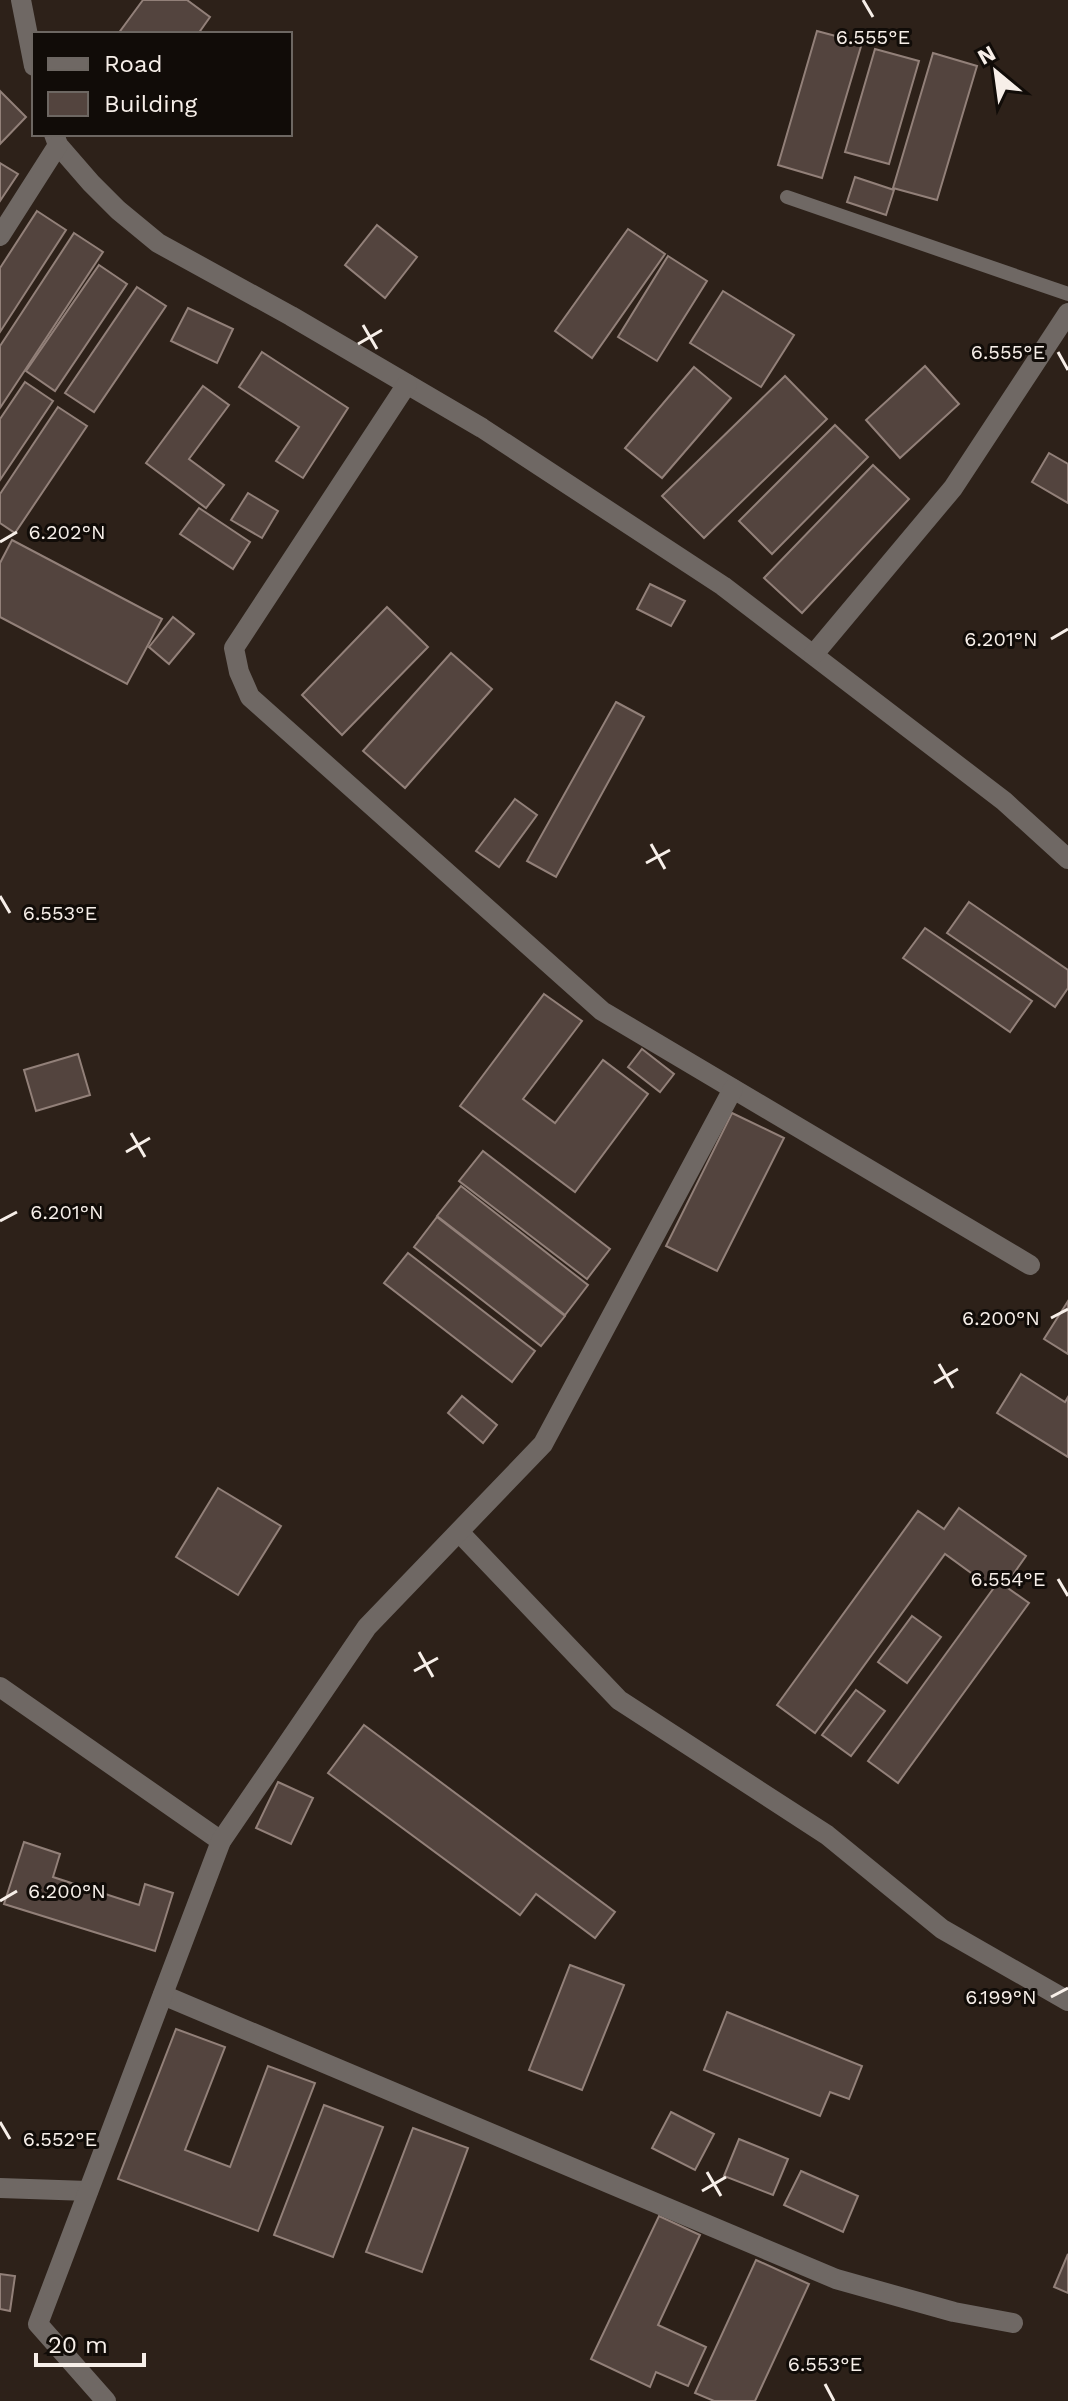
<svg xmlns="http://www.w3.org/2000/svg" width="1068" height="2401" viewBox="0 0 1068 2401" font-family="'Work Sans',sans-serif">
<rect width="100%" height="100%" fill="#2d2119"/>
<g fill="#53443e" stroke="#928079" stroke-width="2">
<polygon points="143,0 187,0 210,17 198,34 118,34"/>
<polygon points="817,31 862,43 822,178 778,165"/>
<polygon points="875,49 919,61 889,164 845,152"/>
<polygon points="933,53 977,66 937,200 893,188"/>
<polygon points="0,91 26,117 0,144"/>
<polygon points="0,163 18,174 0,201"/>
<polygon points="855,177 894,190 886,215 847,202"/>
<polygon points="37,211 66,230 0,332 0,268"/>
<polygon points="377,225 417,257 385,298 345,265"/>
<polygon points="628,229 665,254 592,358 555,331"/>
<polygon points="74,233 103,252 0,408 0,346"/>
<polygon points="668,256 707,281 657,361 618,337"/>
<polygon points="99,265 127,284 55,391 26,371"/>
<polygon points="137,287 166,306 94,412 65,393"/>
<polygon points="723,291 794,335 761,387 690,343"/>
<polygon points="188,308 233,329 217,363 171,341"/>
<polygon points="262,352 348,408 303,478 276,461 299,427 239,387"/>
<polygon points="925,366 959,404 900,458 866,420"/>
<polygon points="694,367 731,398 662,478 625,448"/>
<polygon points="785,376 827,419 704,538 662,496"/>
<polygon points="25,382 53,401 0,480 0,419"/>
<polygon points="203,386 229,405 189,459 224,485 206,508 146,463"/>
<polygon points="58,407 87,426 15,533 0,523 0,494"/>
<polygon points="835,425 868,457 772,554 739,521"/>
<polygon points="1049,453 1068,464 1068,503 1032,482"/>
<polygon points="873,465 909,499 802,613 764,578"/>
<polygon points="248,493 278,511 262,538 231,520"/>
<polygon points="199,508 250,542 233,569 180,534"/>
<polygon points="12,540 162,619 127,684 0,617 0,563"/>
<polygon points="650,584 685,601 671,626 637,609"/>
<polygon points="387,607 428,647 342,735 302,695"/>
<polygon points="173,617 194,634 169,664 149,647"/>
<polygon points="451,653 492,689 405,788 363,751"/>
<polygon points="616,702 644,717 556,877 527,861"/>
<polygon points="515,799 537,815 499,867 476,851"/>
<polygon points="969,902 1068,970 1068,988 1055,1007 947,933"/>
<polygon points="925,928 1032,1001 1010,1032 903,958"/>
<polygon points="544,994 582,1021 523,1099 555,1123 603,1060 648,1094 575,1192 460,1106"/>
<polygon points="642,1049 674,1074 660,1092 628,1067"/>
<polygon points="78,1054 90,1095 36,1111 24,1070"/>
<polygon points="732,1113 784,1138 717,1271 666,1246"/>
<polygon points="483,1151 610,1249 587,1279 459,1181"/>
<polygon points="461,1186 588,1285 565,1315 437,1216"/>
<polygon points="437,1217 565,1316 541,1346 414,1247"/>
<polygon points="408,1253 535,1351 512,1382 384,1283"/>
<polygon points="1068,1301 1068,1354 1044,1339"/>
<polygon points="1021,1374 1065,1402 1068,1397 1068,1457 997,1413"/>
<polygon points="462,1396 497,1425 483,1443 448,1413"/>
<polygon points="218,1488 281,1526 238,1595 176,1557"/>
<polygon points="959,1508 1026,1556 1005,1586 1029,1603 898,1783 868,1761 993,1589 945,1554 815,1733 777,1705 918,1511 944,1529"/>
<polygon points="912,1616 941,1637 907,1683 878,1662"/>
<polygon points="856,1690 885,1711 851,1756 822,1735"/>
<polygon points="364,1725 615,1912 595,1938 536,1894 520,1915 328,1773"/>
<polygon points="278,1782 313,1798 291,1844 256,1828"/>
<polygon points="24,1842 60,1854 53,1877 139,1905 145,1884 173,1893 155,1951 4,1904"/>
<polygon points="570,1965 624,1985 582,2090 529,2070"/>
<polygon points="727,2012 862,2066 849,2099 830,2092 820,2116 704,2070"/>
<polygon points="176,2029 225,2047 185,2150 230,2167 268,2066 315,2083 258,2231 118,2179"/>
<polygon points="324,2105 383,2127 333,2257 274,2235"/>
<polygon points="671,2112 714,2134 695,2170 652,2148"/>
<polygon points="413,2128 468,2148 422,2272 366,2252"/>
<polygon points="739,2139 788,2159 773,2195 724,2176"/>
<polygon points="801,2171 858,2196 843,2232 784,2205"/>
<polygon points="659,2216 700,2235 658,2325 706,2347 688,2386 656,2372 650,2387 591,2359"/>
<polygon points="1068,2254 1068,2293 1054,2287"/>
<polygon points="756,2260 809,2284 755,2401 714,2401 695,2393"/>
<polygon points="0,2274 15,2276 10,2311 0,2309"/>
</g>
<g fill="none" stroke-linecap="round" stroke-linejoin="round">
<polyline stroke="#6f6864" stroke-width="14" points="787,197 1068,294"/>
<g stroke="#6f6864" stroke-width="20">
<polyline points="21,0 34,66"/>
<polyline points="54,134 58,145 91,183 118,210 158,243 291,316 482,428 723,586 1004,801 1068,859"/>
<polyline points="0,236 58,145"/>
<polyline points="407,384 234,648 239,672 250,697 602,1011 1030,1265"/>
<polyline points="814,654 953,488 1068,313"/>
<polyline points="459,1532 619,1700 827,1835 942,1929 1068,2001"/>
<polyline points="0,1687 221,1841"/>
<polyline points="163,1995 836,2279 954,2312 1013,2323"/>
<polyline points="0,2188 88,2191"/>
<polyline points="106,2401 38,2324 221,1841 367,1627 543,1444 733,1089"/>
</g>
</g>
<path fill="none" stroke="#f7efe9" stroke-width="3" d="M863,0L873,17M363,325L377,349M358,344L382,330M1058,352L1068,370M0,542L17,532M1051,639L1068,629M651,844L665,869M646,863L670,850M0,896L10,913M131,1133L145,1157M126,1152L150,1138M0,1221L17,1212M1051,1318L1068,1309M939,1364L953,1388M934,1383L958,1369M1058,1579L1068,1596M419,1652L433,1677M414,1671L438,1658M0,1901L17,1891M1051,1997L1068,1988M0,2122L10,2139M707,2172L721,2196M702,2191L726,2177M825,2384L834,2401"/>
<g font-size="20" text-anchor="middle" fill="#f7efe9" stroke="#110c08" stroke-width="6" stroke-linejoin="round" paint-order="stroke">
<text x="873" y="44">6.555°E</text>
<text x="1008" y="359">6.555°E</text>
<text x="67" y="539">6.202°N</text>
<text x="1001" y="646">6.201°N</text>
<text x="60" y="920">6.553°E</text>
<text x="67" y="1219">6.201°N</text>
<text x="1001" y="1325">6.200°N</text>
<text x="1008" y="1586">6.554°E</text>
<text x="67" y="1898">6.200°N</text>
<text x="1001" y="2004">6.199°N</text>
<text x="60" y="2146">6.552°E</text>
<text x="825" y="2371">6.553°E</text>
</g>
<rect x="32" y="32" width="260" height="104" fill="#110c08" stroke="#6d6762" stroke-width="2"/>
<rect x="48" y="58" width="40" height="12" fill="#6f6864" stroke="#6d6762" stroke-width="2"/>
<text x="104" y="72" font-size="24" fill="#f7efe9">Road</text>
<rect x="48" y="92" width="40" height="24" fill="#53443e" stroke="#6d6762" stroke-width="2"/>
<text x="104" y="112" font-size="24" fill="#f7efe9">Building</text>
<g transform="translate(996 72) rotate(331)" stroke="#110c08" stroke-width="6" paint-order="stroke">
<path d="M0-6L14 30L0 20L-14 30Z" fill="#f7efe9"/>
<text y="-12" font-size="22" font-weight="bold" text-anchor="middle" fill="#f7efe9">N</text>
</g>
<path d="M36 2353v12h108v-12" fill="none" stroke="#f7efe9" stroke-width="4"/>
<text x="48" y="2353" font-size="24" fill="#f7efe9" stroke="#110c08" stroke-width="6" paint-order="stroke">20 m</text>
</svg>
